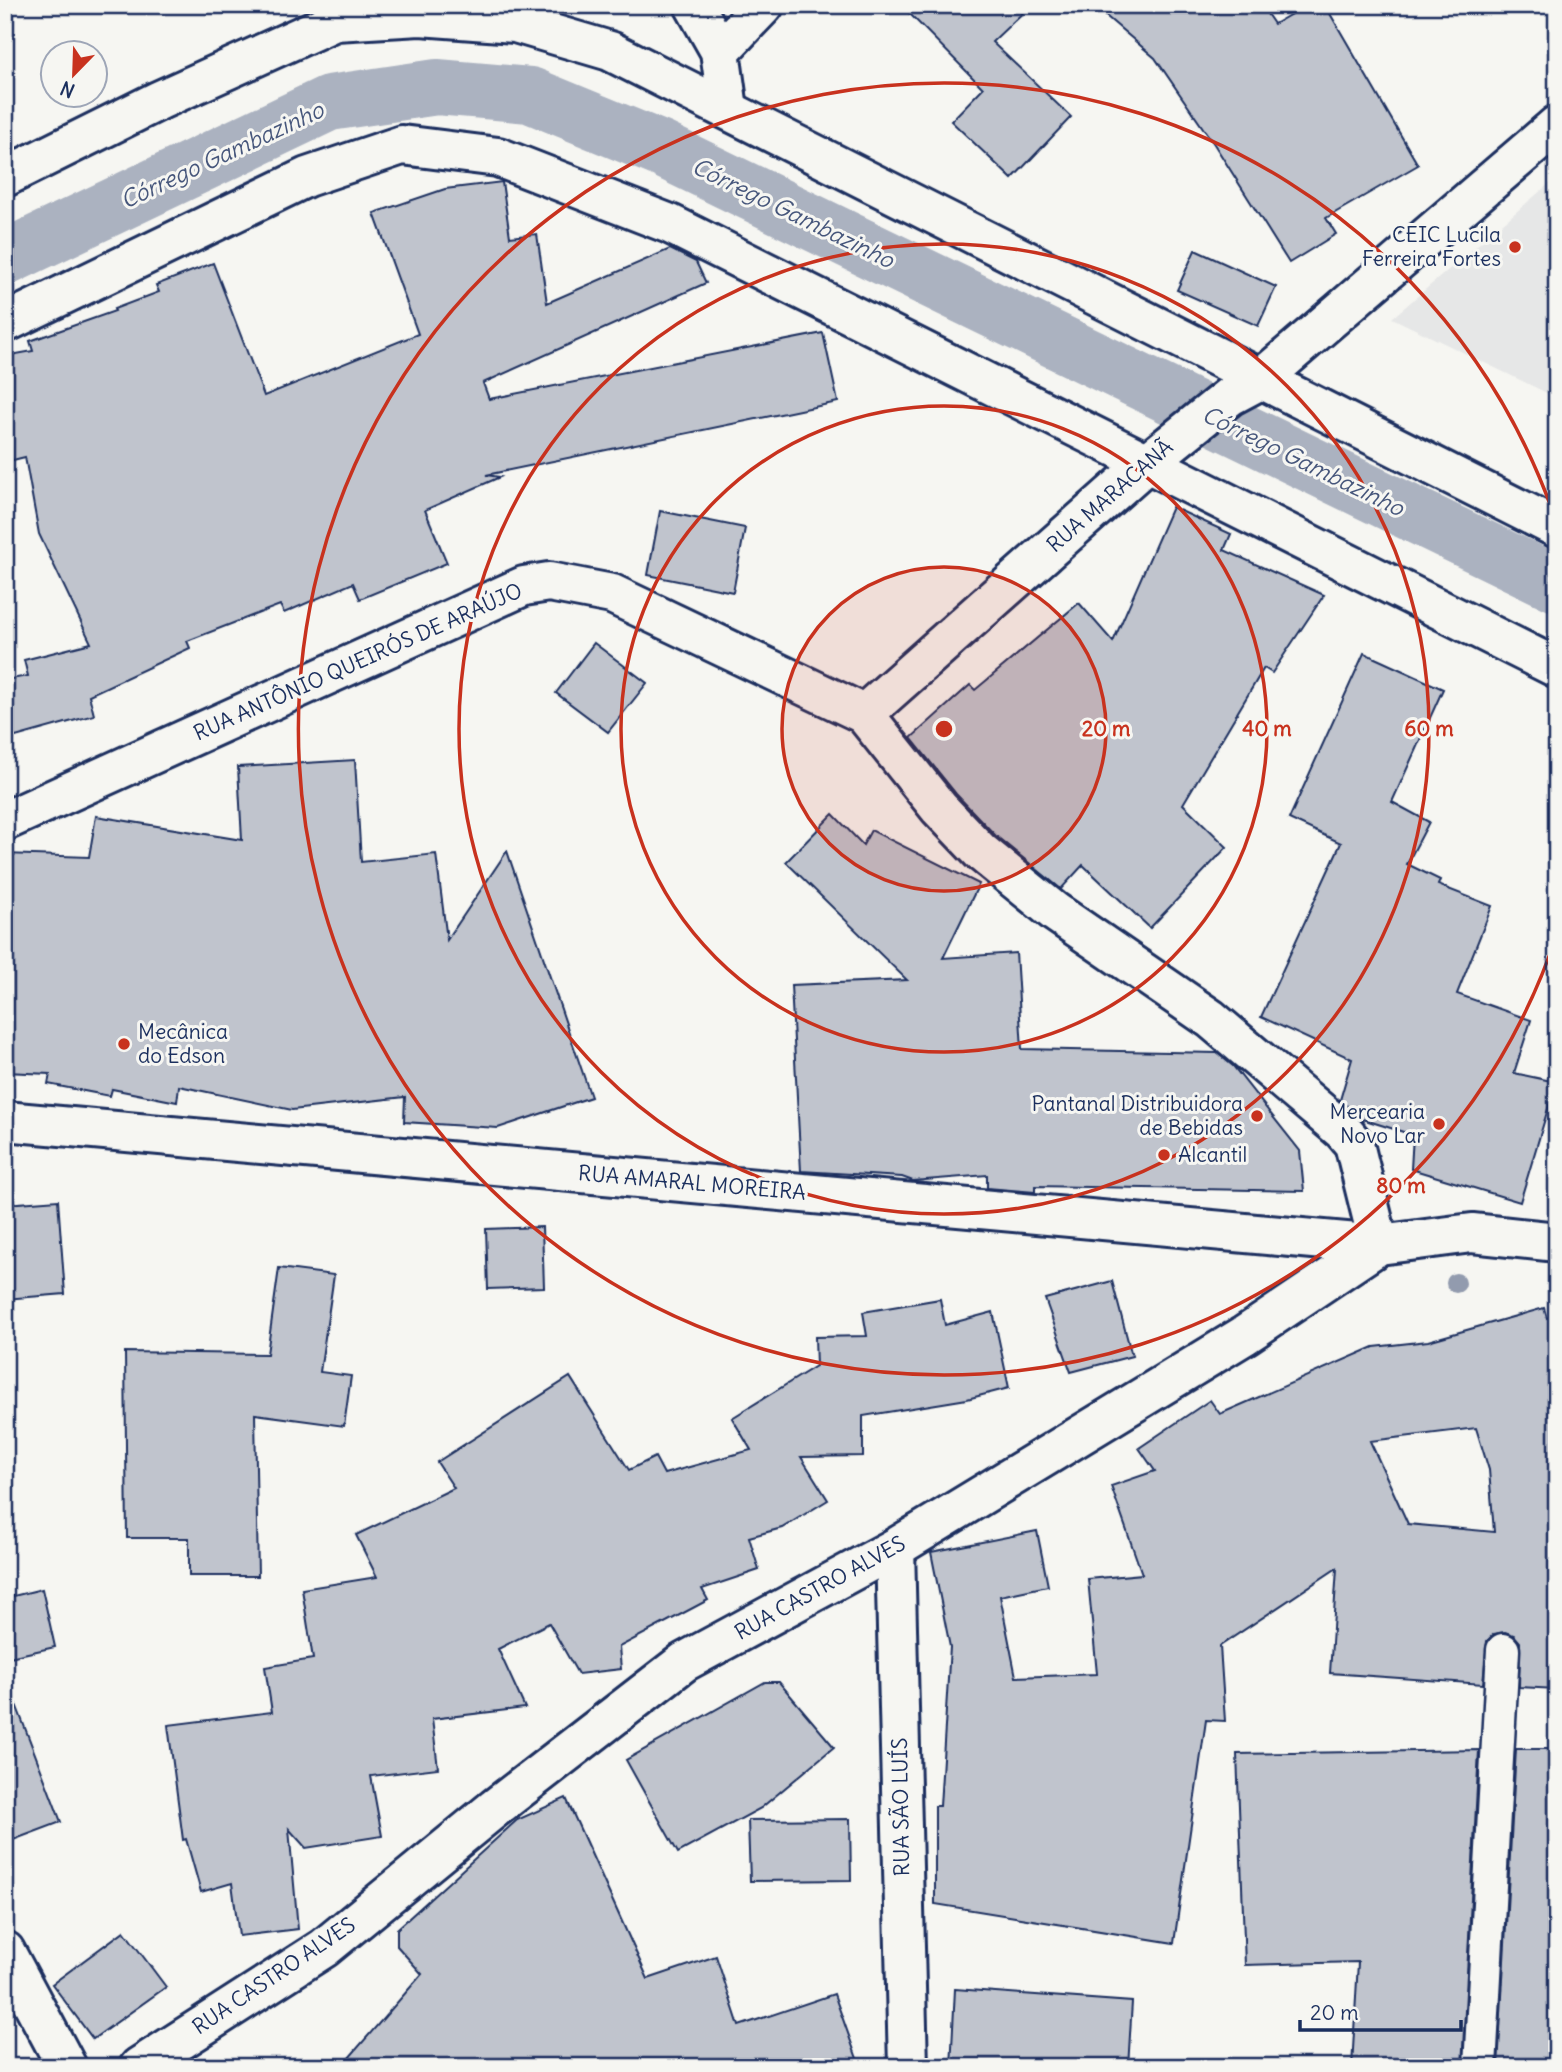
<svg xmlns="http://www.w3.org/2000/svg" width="1562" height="2072" viewBox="0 0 1562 2072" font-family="Delius,sans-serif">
<rect width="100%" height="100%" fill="#f6f6f2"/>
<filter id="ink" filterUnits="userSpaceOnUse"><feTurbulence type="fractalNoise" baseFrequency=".0143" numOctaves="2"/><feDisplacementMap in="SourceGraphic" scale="14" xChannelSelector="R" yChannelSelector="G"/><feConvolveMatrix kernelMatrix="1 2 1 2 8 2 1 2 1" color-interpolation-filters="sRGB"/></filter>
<g filter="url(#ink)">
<polygon fill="#e6e7e7" points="1557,177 1557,398 1392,318"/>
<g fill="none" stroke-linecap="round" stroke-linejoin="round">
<polyline stroke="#abb2c0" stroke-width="56" points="5,258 329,103 437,87 530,95 661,149 1557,584"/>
</g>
<g fill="#c0c4cd" stroke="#1b2f5e" stroke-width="2" fill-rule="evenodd">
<polygon points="901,5 1031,5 992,42 1071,117 1012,179 951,121 983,88"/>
<polygon points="1093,5 1261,5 1274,24 1307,5 1325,5 1418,165 1326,218 1336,234 1289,263 1214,144 1155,58"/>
<polygon points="502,182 510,237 537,234 547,303 670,249 696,262 706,283 483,383 489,399 823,333 838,402 486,475 500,477 425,510 447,563 360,599 353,583 284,613 280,605 187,641 190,648 89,695 94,715 5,740 5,680 28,676 24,660 91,643 39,534 25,457 5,462 5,356 33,351 30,341 115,311 114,309 159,292 156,285 213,263 264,396 418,334 374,213 445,189"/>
<polygon points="1195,250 1276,287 1258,326 1177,290"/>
<polygon points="1172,507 1231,534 1224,550 1324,595 1272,673 1264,668 1183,804 1227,847 1150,928 1083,865 1061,889 996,836 956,794 911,738 970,685 975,690 1079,603 1113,642"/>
<polygon points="660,511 745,528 733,592 648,575"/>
<polygon points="594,643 647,683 608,732 556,693"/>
<polygon points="1364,653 1443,689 1392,802 1429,822 1407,864 1440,880 1438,885 1492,906 1457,994 1531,1020 1514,1073 1556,1082 1520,1202 1411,1169 1413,1135 1362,1119 1340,1100 1352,1059 1261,1017 1341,843 1289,819"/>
<polygon points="355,760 361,862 436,854 447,940 507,851 591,1097 498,1128 404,1122 405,1097 292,1110 179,1086 177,1102 112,1089 110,1096 48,1084 50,1074 5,1072 5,854 89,857 96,816 242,840 238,767"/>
<polygon points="833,814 863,845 871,830 979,884 943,958 1016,953 1022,1049 1217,1053 1233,1066 1300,1151 1304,1191 1035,1186 1035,1192 987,1188 987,1175 913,1181 902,1177 801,1171 791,985 907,980 786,862"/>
<polygon points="58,1200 65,1294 5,1299 5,1204"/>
<polygon points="542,1227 544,1287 488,1289 486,1229"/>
<polygon points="279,1268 334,1275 320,1372 351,1376 344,1426 255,1414 258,1576 189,1576 189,1538 127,1538 125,1352 267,1354"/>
<polygon points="1112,1281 1132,1356 1071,1372 1045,1299"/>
<polygon points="940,1299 945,1325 993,1312 1009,1388 967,1399 863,1416 863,1456 801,1457 828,1500 782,1528 749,1537 759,1570 702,1589 708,1600 619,1647 621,1669 578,1674 549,1623 498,1649 525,1708 432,1719 438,1768 371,1776 382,1836 306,1848 289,1829 298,1929 239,1936 232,1883 201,1892 186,1839 183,1840 168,1725 272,1712 265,1667 313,1659 302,1589 377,1577 356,1535 454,1488 437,1462 570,1377 629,1470 655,1457 664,1474 751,1450 732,1418 816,1366 815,1337 867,1336 863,1312"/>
<path d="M1544,1308L1547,1318L1557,1315V1689L1519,1687L1520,1642L1514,1635L1505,1632L1494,1634L1487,1641L1483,1684L1330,1673L1337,1568L1220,1646L1225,1721L1206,1720L1174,1943L935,1904V1806H940L950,1647L931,1552L1037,1531L1048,1586L1000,1596L1016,1677L1097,1674L1088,1579L1142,1574L1111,1486L1155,1471L1139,1448L1210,1400L1220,1414L1374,1347L1428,1341ZM1476,1428L1489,1470L1494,1532L1408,1524L1370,1441Z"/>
<polygon points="42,1589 55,1647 5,1658 5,1598"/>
<polygon points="765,1682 779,1682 834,1747 761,1808 678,1853 626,1760"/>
<polygon points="9,1686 61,1822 5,1843 5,1687"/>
<polygon points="1516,1749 1557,1749 1557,2067 1498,2067"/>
<polygon points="1479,1750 1462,2067 1352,2067 1358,1962 1245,1965 1237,1754"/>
<polygon points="566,1798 648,1979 716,1956 739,2026 834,1994 860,2067 341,2067 422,1974 397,1946 397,1929 517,1820"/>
<polygon points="850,1819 851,1880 750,1881 748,1820"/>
<polygon points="124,1931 166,1987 93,2039 52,1984"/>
<polygon points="955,1989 1132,2002 1128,2067 951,2067"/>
</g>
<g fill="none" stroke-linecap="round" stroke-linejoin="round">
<defs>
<polyline id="service" points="1480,2067 1503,1650"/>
<g id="minor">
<polyline points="694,5 720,51 728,109"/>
<polyline points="720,51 764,5"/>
<polyline points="864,714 1148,462 1230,396 1260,380 1557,125"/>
<polyline points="5,821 524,586 549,582 612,594 864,714 939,808 981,852 1055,912 1211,1019 1343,1131 1354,1144 1379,1245"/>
<polyline points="5,1121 1379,1245"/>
<polyline points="895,1548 908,2067"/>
<polyline points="5,1951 67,2067"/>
<polyline points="139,2067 324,1948 495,1808 684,1662 895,1548 1245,1335 1379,1245 1472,1233 1557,1242"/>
</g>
<g id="tertiary">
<polyline points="5,177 160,100 335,21 420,16 515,23 610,51 1557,528"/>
<polyline points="5,323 307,177 402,145 498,157 670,224 1557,668"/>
</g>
</defs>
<use href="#service" stroke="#1b2f5e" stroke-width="37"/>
<use href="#minor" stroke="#1b2f5e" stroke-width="44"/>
<use href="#tertiary" stroke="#1b2f5e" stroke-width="44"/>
<use href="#service" stroke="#f6f6f2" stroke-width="32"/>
<use href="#minor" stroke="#f6f6f2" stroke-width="38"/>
<use href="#tertiary" stroke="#f6f6f2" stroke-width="38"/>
</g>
<circle fill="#929bae" cx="1456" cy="1283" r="10"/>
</g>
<circle cx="944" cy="729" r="162" fill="#c8321e" fill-opacity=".12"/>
<g fill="none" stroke="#c8321e" stroke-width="3.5">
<circle cx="944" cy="729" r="162"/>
<circle cx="944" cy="729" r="323"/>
<circle cx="944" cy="729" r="485"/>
<path d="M1557 934A646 646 0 1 1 1557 524"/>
</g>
<g fill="#c8321e" stroke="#f6f6f2" stroke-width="2.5">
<circle cx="1515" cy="247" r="7"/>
<circle cx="124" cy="1044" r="7"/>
<circle cx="1257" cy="1116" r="7"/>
<circle cx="1439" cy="1124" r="7"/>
<circle cx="1164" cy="1155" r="7"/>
</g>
<g text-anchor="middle" stroke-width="6" stroke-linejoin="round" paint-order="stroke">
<g font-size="21" fill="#1b2f5e" stroke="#f6f6f2" text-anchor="end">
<text x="1501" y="242">CEIC Lucila<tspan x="1501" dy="24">Ferreira Fortes</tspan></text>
<text x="138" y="1039" text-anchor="start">Mecânica<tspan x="138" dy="24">do Edson</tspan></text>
<text x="1243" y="1111">Pantanal Distribuidora<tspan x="1243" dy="24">de Bebidas</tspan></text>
<text x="1425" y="1119">Mercearia<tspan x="1425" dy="24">Novo Lar</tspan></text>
<text x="1178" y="1162" text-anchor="start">Alcantil</text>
</g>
<g font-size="21" fill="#1b2f5e" stroke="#f6f6f2">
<text transform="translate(1110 496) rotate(-41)" y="7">RUA MARACANÃ</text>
<text transform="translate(358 662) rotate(-24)" y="7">RUA ANTÔNIO QUEIRÓS DE ARAÚJO</text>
<text transform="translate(692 1183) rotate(5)" y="7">RUA AMARAL MOREIRA</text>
<text transform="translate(820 1588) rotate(-29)" y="7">RUA CASTRO ALVES</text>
<text transform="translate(901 1807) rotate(-91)" y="7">RUA SÃO LUÍS</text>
<text transform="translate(274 1976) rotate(-34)" y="7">RUA CASTRO ALVES</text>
</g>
<g font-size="23" font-style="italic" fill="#46567b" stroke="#f6f6f2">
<text transform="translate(222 155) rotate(-25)" y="8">Córrego Gambazinho</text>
<text transform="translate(793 213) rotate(26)" y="8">Córrego Gambazinho</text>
<text transform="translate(1303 461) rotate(26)" y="8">Córrego Gambazinho</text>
</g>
</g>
<circle cx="944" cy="729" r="10" fill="#c8321e" stroke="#f6f6f2" stroke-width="3.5"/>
<g font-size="21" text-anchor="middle" font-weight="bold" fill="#c8321e" stroke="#f6f6f2" stroke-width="6" stroke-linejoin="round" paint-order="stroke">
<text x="1106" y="736">20 m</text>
<text x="1267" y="736">40 m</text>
<text x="1429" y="736">60 m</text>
<text x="1401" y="1193">80 m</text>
</g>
<rect width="1562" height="2072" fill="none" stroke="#f6f6f2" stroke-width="28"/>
<rect x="14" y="14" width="1534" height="2044" fill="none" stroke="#1b2f5e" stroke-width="2.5" filter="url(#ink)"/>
<g transform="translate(74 74) rotate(203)"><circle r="33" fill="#f6f6f2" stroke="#9ea6b7" stroke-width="2"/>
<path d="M0-5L12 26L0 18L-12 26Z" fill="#c8321e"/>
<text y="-10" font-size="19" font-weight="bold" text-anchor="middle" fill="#1b2f5e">N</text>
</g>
<path d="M1300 2020v10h161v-10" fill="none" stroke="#1b2f5e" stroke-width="3.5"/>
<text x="1310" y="2020" font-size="21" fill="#1b2f5e" stroke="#f6f6f2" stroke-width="5" paint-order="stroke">20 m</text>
</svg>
